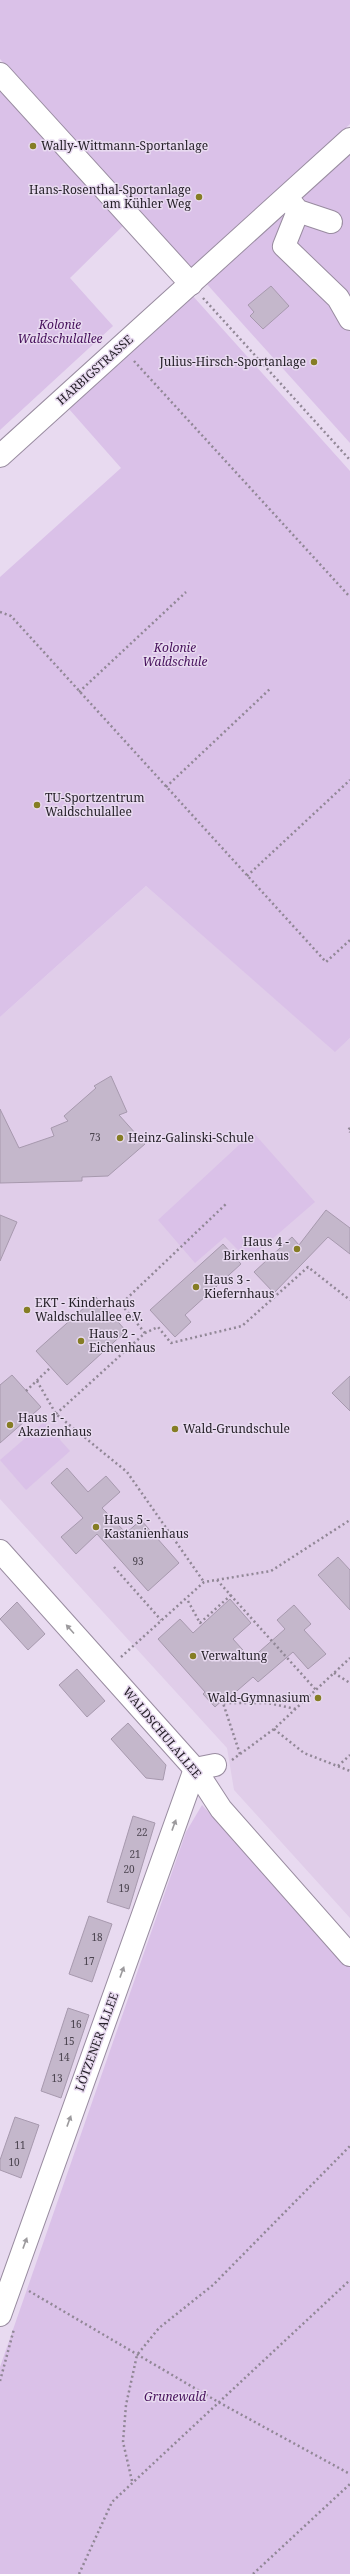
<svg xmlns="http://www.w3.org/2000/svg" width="350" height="2574" viewBox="0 0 350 2574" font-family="'Noto Serif',serif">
<rect width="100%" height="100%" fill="#e8daf0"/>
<polygon fill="#e0cde9" points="146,886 335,1051 350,1038 350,1918 234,1790 227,1748 0,1499 0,1017"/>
<g fill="#dac1e8">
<polygon points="0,0 350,0 350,124 193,269 0,59"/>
<polygon points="0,74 131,218 70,278 113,326 0,430"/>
<polygon points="350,150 350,443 205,282"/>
<polygon points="192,295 350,471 350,1038 335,1052 146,886 0,1017 0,577 121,468 69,409"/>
<polygon points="253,1132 315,1202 248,1260 225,1237 195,1263 158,1220"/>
<polygon points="44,1422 70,1451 26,1490 0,1460"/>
<polygon points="202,1805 350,1966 350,2574 0,2574 0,2367 186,1832"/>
</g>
<g fill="#c4b7cb" stroke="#a799ae">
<polygon points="271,286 289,306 263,329 250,316 254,312 248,305"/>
<polygon points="111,1076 127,1112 119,1115 145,1144 108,1176 82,1177 82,1181 0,1183 0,1109 19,1148 54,1136 51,1128 68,1121 64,1116 96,1088 94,1086"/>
<polygon points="326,1210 350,1228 350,1254 328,1237 274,1293 254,1272 292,1237 299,1245"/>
<polygon points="0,1215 17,1222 0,1261"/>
<polygon points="223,1244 241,1264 185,1315 191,1322 175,1337 150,1310"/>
<polygon points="96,1297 126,1331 67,1385 36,1351"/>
<polygon points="12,1375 41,1407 0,1443 0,1385"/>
<polygon points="350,1376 350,1411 332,1393"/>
<polygon points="67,1468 88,1492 106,1476 120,1492 102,1508 126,1533 141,1520 179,1563 148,1591 97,1534 76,1554 61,1537 83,1518 51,1483"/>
<polygon points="338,1557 350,1570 350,1610 318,1575"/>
<polygon points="230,1599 251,1623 233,1639 251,1659 285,1629 277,1620 294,1605 311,1624 304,1630 326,1654 308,1669 293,1652 258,1682 253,1677 230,1697 228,1695 215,1707 203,1694 205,1692 158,1639 180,1619 193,1633"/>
<polygon points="17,1602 45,1634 28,1650 0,1619"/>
<polygon points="77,1669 105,1701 87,1717 59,1685"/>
<polygon points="128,1723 166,1765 163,1780 146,1778 111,1739"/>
<polygon points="133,1816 155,1823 129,1909 107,1902"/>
<polygon points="89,1916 112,1924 92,1982 69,1974"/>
<polygon points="68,2008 89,2015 61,2098 41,2091"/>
<polygon points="15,2117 39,2125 21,2178 0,2170 0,2160"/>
</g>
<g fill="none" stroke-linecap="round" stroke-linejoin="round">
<defs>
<g id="minor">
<polyline points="0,74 191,284"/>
<polyline points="289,200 298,211 331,222"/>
<polyline points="298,211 284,246 338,298 350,319"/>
<polyline points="0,456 350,139"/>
<polyline points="0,1551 195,1769 221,1809 350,1955"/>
<polyline points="195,1769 215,1765"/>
<polyline points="0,2315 195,1769"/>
</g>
</defs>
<use href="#minor" stroke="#998ca0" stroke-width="24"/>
<g stroke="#918796" stroke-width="2.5" stroke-dasharray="2 3" stroke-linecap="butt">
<polyline points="203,298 350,460"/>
<polyline points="134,361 350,597"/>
<polyline points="0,612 11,616 326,962 350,940"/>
<polyline points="79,692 186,592"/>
<polyline points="166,787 271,688"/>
<polyline points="247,876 350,780"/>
<polyline points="350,1128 348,1130 350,1132"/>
<polyline points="145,1333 121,1304 226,1204"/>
<polyline points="37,1381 56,1414 127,1472 204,1582"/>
<polyline points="26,1391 51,1367"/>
<polyline points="56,1414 145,1333 158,1327 171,1343 242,1326 308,1267 350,1300"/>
<polyline points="114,1567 161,1620"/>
<polyline points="217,1580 316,1690"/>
<polyline points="188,1601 200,1623 231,1595"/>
<polyline points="121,1657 204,1582 271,1571 350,1520"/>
<polyline points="334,1673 350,1683"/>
<polyline points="274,1729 304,1753 350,1771"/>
<polyline points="240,1754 223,1703 268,1703 296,1709"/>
<polyline points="232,1760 274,1729 350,1658"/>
<polyline points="338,1766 350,1755"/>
<polyline points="29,2291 220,2403 350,2474"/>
<polyline points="0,2381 14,2329"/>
<polyline points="132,2481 123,2442 126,2405 137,2355 159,2328 213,2285 350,2146"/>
<polyline points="79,2574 112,2502 350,2280"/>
<polyline points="253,2574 350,2484"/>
</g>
<use href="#minor" stroke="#fff" stroke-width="22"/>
</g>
<defs><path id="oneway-solid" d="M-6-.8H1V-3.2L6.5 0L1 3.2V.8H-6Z"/></defs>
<g fill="#9c9a9d">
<use href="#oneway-solid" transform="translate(70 1629) rotate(-132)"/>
<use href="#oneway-solid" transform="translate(174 1825) rotate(-70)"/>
<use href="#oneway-solid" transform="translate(122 1972) rotate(-70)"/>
<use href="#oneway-solid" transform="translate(69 2121) rotate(-70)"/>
<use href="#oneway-solid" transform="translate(25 2243) rotate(-70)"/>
</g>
<g fill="#857d24" stroke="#e8daf0" stroke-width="1.5">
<circle cx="33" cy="146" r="4"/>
<circle cx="199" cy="197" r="4"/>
<circle cx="314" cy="362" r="4"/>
<circle cx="37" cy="805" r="4"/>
<circle cx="120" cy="1138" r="4"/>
<circle cx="297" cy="1249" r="4"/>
<circle cx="196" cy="1287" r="4"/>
<circle cx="27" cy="1310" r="4"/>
<circle cx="81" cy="1341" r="4"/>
<circle cx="10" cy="1425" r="4"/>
<circle cx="175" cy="1429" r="4"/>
<circle cx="96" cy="1527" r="4"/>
<circle cx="193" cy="1656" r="4"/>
<circle cx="318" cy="1698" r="4"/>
</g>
<g text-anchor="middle" stroke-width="3" stroke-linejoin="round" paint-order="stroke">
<g font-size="10" fill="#4b444f">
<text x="95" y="1141">73</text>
<text x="138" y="1565">93</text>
<text x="142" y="1836">22</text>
<text x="135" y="1858">21</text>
<text x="129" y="1873">20</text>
<text x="124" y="1892">19</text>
<text x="97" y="1941">18</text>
<text x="89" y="1965">17</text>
<text x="76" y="2028">16</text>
<text x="69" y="2045">15</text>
<text x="64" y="2061">14</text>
<text x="57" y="2082">13</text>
<text x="20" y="2149">11</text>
<text x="14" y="2166">10</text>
</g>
<g font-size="12" fill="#231e26" stroke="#e8daf0" text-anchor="start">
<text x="41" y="150">Wally-Wittmann-Sportanlage</text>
<text x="191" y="194" text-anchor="end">Hans-Rosenthal-Sportanlage<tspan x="191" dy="14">am Kühler Weg</tspan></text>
<text x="306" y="366" text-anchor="end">Julius-Hirsch-Sportanlage</text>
<text x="45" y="802">TU-Sportzentrum<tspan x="45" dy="14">Waldschulallee</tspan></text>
<text x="128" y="1142">Heinz-Galinski-Schule</text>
<text x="289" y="1246" text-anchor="end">Haus 4 -<tspan x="289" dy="14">Birkenhaus</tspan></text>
<text x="204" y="1284">Haus 3 -<tspan x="204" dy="14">Kiefernhaus</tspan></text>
<text x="35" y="1307">EKT - Kinderhaus<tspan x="35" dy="14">Waldschulallee e.V.</tspan></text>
<text x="89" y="1338">Haus 2 -<tspan x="89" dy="14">Eichenhaus</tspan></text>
<text x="18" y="1422">Haus 1 -<tspan x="18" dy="14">Akazienhaus</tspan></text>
<text x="183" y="1433">Wald-Grundschule</text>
<text x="104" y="1524">Haus 5 -<tspan x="104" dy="14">Kastanienhaus</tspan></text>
<text x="201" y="1660">Verwaltung</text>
<text x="310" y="1702" text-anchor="end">Wald-Gymnasium</text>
</g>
<g font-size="12" font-style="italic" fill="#46105b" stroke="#e8daf0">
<text x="60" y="329">Kolonie<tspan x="60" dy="14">Waldschulallee</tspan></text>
<text x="175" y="652">Kolonie<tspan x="175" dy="14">Waldschule</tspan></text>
<text x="175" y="2401">Grunewald</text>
</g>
<g font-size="12" fill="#231e26" stroke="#e8daf0">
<text transform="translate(95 370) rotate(-42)" y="4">HARBIGSTRASSE</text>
<text transform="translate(162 1733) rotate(50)" y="4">WALDSCHULALLEE</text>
<text transform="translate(97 2042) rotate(-70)" y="4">LÖTZENER ALLEE</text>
</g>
</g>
</svg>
